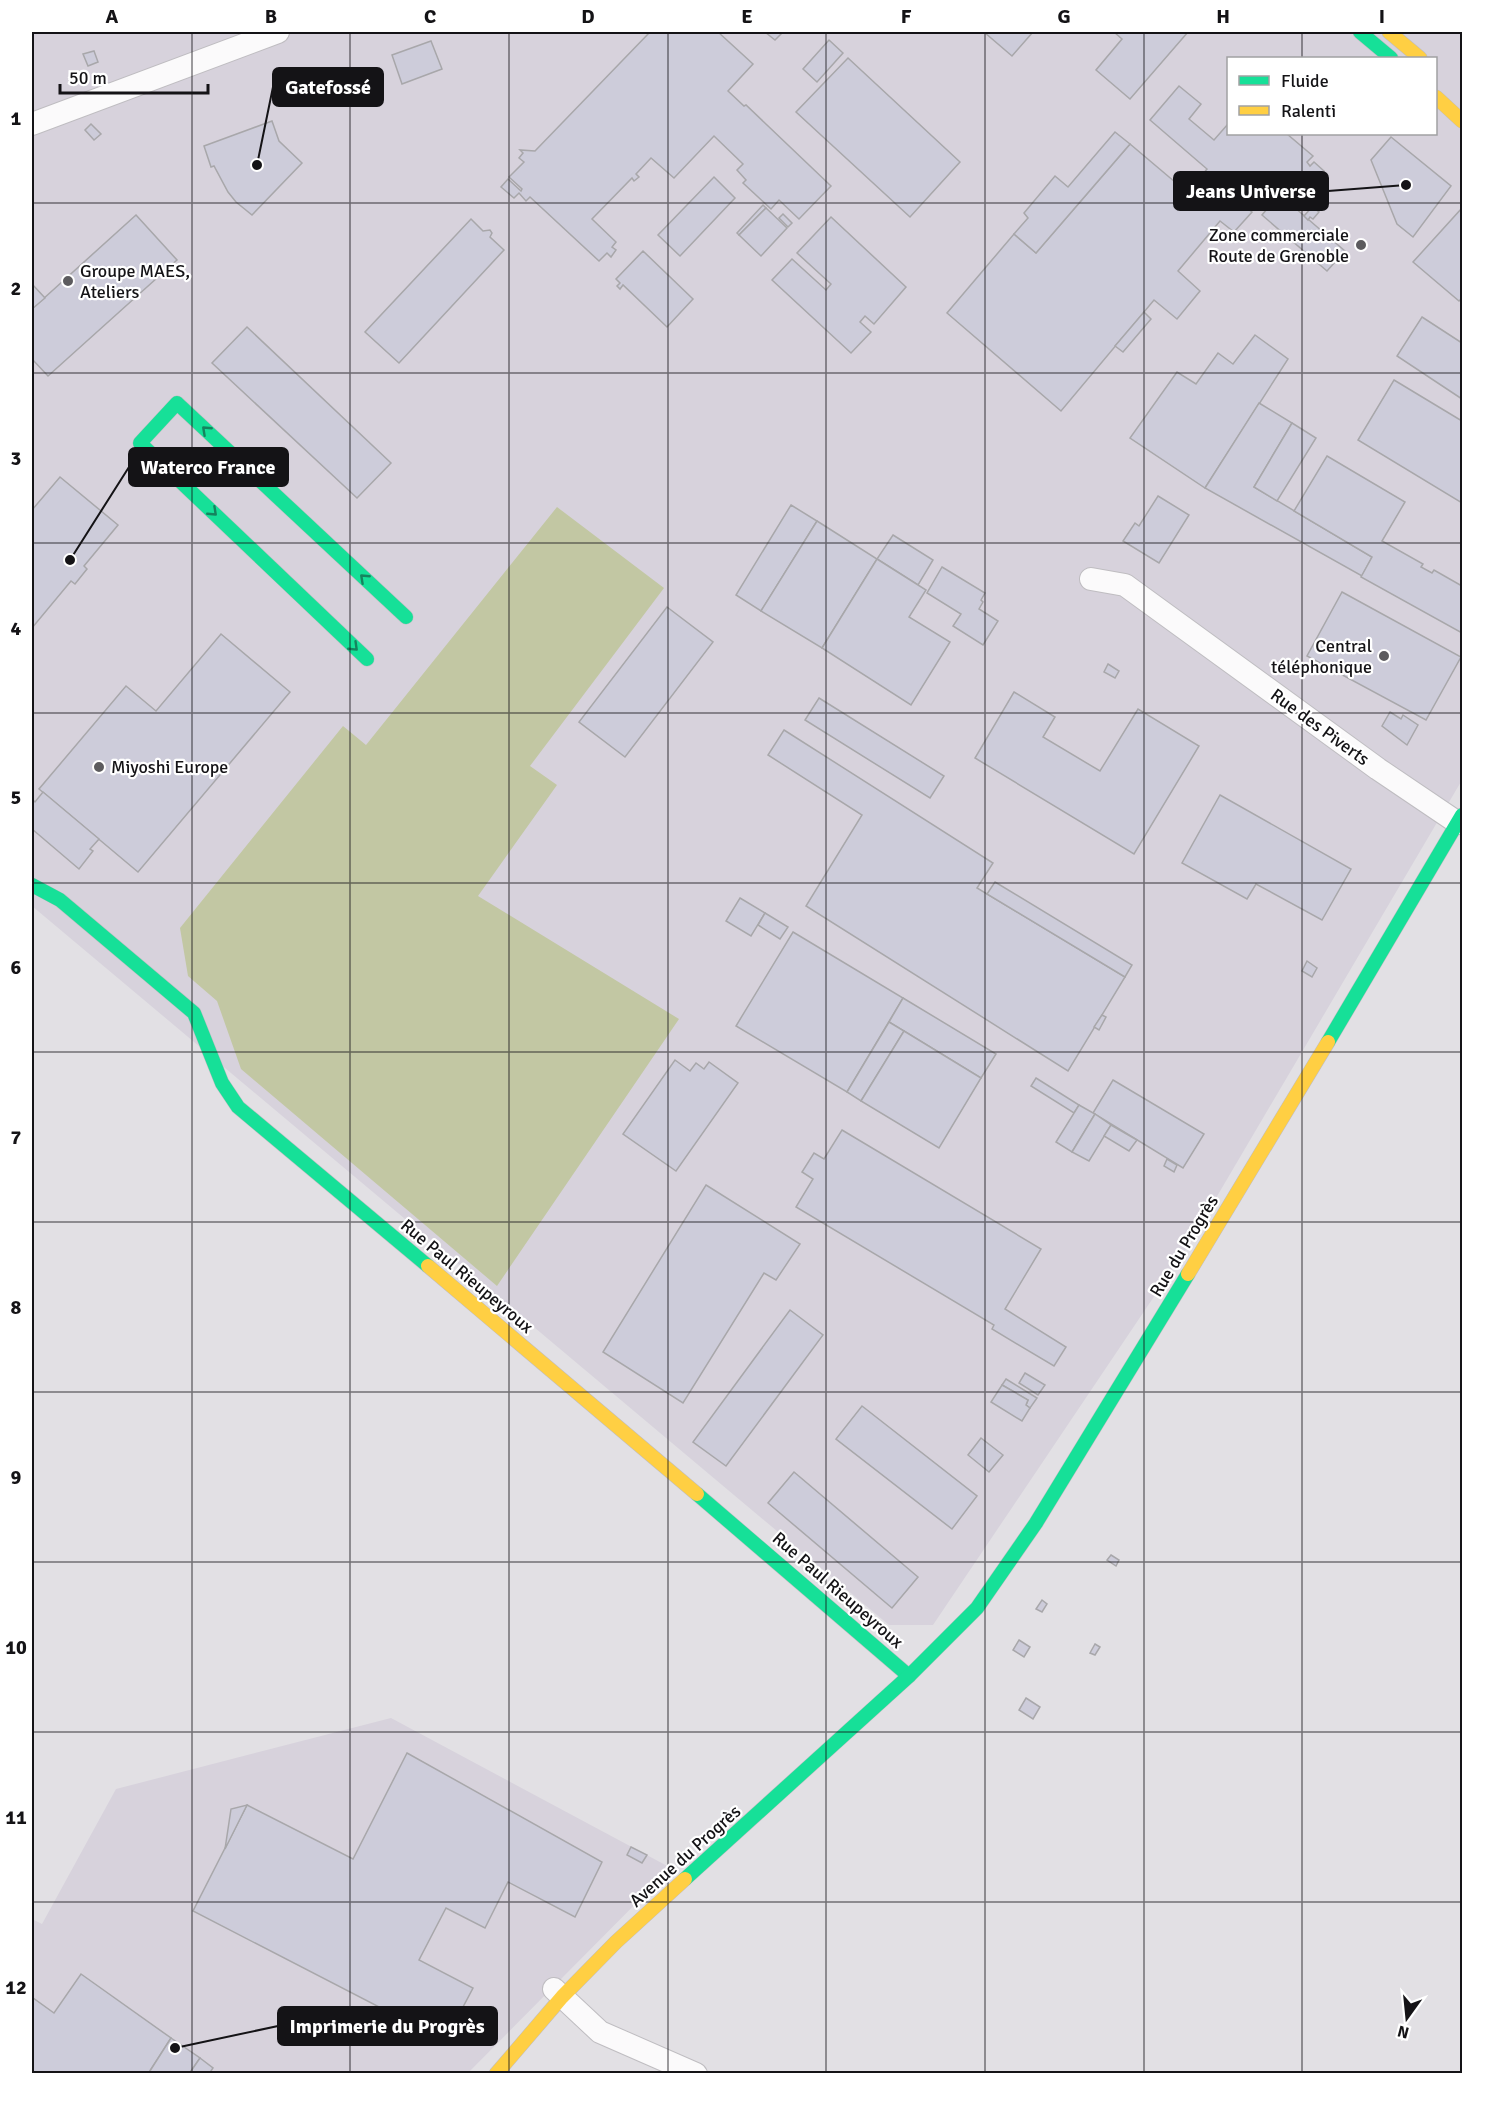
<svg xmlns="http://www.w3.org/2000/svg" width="1494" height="2105" viewBox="0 0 1494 2105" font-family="Signika,sans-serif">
<rect width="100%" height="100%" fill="#e2e0e4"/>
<g fill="#d7d2dc" fill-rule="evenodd">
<path d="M32,32H1462V780L1186,1249L933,1625H889L32,906ZM1228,58H1436V134H1228Z"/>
<polygon points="391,1718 671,1868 468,2073 32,2073 32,1919 42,1924 116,1789"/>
</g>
<polygon fill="#c2c7a3" points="557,507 664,588 530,766 557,785 478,896 679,1019 497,1286 241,1069 217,1001 188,976 180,928 343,726 366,745"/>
<g fill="#cdccda" stroke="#a8a7aa" stroke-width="1.5">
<polygon points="650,32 718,32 753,64 728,91 744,106 746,105 831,186 799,219 779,200 771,209 743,183 746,180 737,170 743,164 714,136 674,178 651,158 636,174 639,177 634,181 632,178 592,219 616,242 612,247 616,250 611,257 607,253 599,261 530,197 526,201 519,193 514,198 501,187 508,179 521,191 522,189 509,177 524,162 519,158 523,153 520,150 535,151"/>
<polygon points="765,32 783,32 775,40"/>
<polygon points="984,32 1033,32 1012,56"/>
<polygon points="1114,32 1188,32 1130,99 1096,70 1122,39"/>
<polygon points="829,40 843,53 817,82 803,69"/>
<polygon points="431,41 442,69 402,84 392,55"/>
<polygon points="94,51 98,62 88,66 83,54"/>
<polygon points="848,58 960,162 910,217 796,112"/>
<polygon points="1179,86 1201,104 1189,119 1214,140 1228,124 1228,134 1287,134 1313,156 1307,162 1310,166 1314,162 1324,171 1294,207 1345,251 1327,271 1262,215 1282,191 1261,173 1238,201 1252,212 1234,232 1220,221 1178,271 1200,291 1177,319 1154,300 1061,411 947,313 1014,234 1036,253 1130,144 1188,193 1207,169 1150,120"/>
<polygon points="272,121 279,141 302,163 252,215 236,202 228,192 214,166 211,167 204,146"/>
<polygon points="91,124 101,134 94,140 85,130"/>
<polygon points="1115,132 1130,144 1036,253 1014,234 1028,218 1024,213 1055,176 1068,187"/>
<polygon points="1391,137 1451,186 1413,237 1397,224 1371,160"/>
<polygon points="714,177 735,198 680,256 658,235"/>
<polygon points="763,205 766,208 739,235 737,233"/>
<polygon points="1312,207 1319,212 1313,219 1310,217 1308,220 1304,216"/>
<polygon points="766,208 787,228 761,256 739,235"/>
<polygon points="1462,208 1462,302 1460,300 1459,301 1413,262"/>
<polygon points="783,214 792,223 788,227 779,218"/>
<polygon points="136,215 177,260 48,376 32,359 32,309"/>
<polygon points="831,217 906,287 874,324 865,316 860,322 871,332 851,353 772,280 792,259 826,290 831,284 797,253"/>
<polygon points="471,219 483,231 490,230 492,233 490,237 504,250 399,363 365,332"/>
<polygon points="643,251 693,299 667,327 623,285 620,289 617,286 620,283 616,279"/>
<polygon points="32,284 45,298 32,309"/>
<polygon points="1144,312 1151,319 1123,352 1115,346"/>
<polygon points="1422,317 1462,343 1462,399 1397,356"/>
<polygon points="247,327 391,463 357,498 212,363"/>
<polygon points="1255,335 1288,359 1205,488 1130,438 1177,372 1196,384 1218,353 1233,364"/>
<polygon points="1394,380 1462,421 1462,503 1358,440"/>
<polygon points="1259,403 1292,423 1254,487 1372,557 1362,576 1205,488"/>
<polygon points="1292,423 1316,438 1277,501 1254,487"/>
<polygon points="1327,456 1405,502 1382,541 1423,564 1421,567 1432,573 1434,570 1462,586 1462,633 1361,577 1372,557 1294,511"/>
<polygon points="60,477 118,525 84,566 87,569 75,584 71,581 32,628 32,510"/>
<polygon points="1158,496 1189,515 1159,563 1123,541 1135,523 1139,526"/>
<polygon points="791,505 817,521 761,611 736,595"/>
<polygon points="817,521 877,559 822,648 761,611"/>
<polygon points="893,535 933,560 918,585 877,559"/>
<polygon points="877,559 926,590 909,617 950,642 911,705 822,648"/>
<polygon points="942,567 985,593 981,600 983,602 979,609 998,621 983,645 953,626 961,614 927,593"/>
<polygon points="1342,592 1461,657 1426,720 1307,656"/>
<polygon points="667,607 713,642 625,757 579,722"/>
<polygon points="221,634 290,692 138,872 39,789 126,686 156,711"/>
<polygon points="1108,664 1119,671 1115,678 1104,672"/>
<polygon points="1014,692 1055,717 1043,737 1100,771 1138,709 1199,746 1134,854 975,758"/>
<polygon points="819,698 944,776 930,798 805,720"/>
<polygon points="1390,712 1401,719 1403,715 1418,725 1407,745 1382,726"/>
<polygon points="784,730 993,863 977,888 1125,977 1068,1071 806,906 862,815 768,755"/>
<polygon points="43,792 99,839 90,849 93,851 79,869 32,829 32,799 35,802"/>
<polygon points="1220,795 1351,869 1322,920 1256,884 1247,899 1182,863"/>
<polygon points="995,882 1132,965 1125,977 987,894"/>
<polygon points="740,898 765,913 751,936 726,921"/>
<polygon points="765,913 788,927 780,939 758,925"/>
<polygon points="793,932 903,998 847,1092 736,1026"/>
<polygon points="1307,961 1317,968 1312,977 1302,971"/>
<polygon points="903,998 996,1054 981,1078 889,1022"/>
<polygon points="1102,1015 1106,1017 1099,1030 1094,1027"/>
<polygon points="889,1022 904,1031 861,1101 847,1092"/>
<polygon points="904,1031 981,1078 939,1148 861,1101"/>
<polygon points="675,1060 690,1071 696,1063 704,1069 709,1062 738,1083 676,1171 623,1134"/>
<polygon points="1036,1078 1079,1105 1074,1113 1031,1086"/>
<polygon points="1113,1080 1204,1134 1183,1168 1093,1113"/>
<polygon points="1079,1105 1095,1114 1072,1152 1056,1142"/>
<polygon points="1095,1114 1111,1125 1089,1161 1072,1152"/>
<polygon points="1111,1125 1137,1140 1129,1151 1104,1136"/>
<polygon points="842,1130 1041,1249 1005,1309 1066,1347 1054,1366 992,1329 994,1325 796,1207 813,1179 802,1172 814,1153 824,1159"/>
<polygon points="1167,1159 1177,1165 1174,1172 1164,1166"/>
<polygon points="706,1185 800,1244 776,1280 764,1273 683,1403 603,1352"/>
<polygon points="790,1310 823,1335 726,1466 693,1442"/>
<polygon points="1025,1373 1045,1385 1038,1395 1019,1383"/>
<polygon points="1006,1379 1037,1398 1030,1408 1026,1405 1028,1400 1002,1385"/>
<polygon points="1002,1385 1028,1400 1026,1405 1030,1408 1022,1421 991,1402"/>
<polygon points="862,1406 977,1496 952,1529 836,1439"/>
<polygon points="981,1438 1003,1455 989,1472 968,1455"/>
<polygon points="794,1472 918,1577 892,1608 768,1503"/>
<polygon points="1111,1555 1119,1560 1116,1566 1107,1560"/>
<polygon points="1042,1600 1047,1604 1042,1612 1036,1609"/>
<polygon points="1019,1640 1030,1647 1024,1657 1013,1650"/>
<polygon points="1095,1644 1100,1647 1095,1655 1090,1653"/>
<polygon points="1026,1698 1040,1707 1033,1719 1019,1710"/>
<polygon points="407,1753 602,1862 575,1917 508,1882 485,1928 446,1908 419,1960 473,1988 445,2041 193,1911 247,1805 353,1859"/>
<polygon points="247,1805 225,1849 231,1809"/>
<polygon points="631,1847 647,1855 642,1863 627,1855"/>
<polygon points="81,1974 171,2038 148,2074 32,2074 32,2001 33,1998 54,2013"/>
<polygon points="171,2038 200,2058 189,2074 148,2074"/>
<polygon points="200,2058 213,2068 209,2074 189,2074"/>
</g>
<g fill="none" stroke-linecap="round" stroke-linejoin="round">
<defs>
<g id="street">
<polyline points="32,124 278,32"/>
<polyline points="1091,579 1125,585 1378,769 1458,823"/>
<polyline points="554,1989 600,2032 696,2074"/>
</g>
<g id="fast">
<polyline points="1360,32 1391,58"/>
<polyline points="367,659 140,443 177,403 406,617"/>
<polyline points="32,885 60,900 194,1013 222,1083 238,1107 428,1266"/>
<polyline points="1328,1042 1462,815"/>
<polyline points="697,1494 909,1676"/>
<polyline points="685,1879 909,1676 977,1608 1036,1523 1188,1274"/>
</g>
<g id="slow">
<polyline points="1389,32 1420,58"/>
<polyline points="1436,97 1462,121"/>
<polyline points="428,1266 697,1494"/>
<polyline points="1188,1274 1328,1042"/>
<polyline points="496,2074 562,1997 616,1942 685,1879"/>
</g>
</defs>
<use href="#street" stroke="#bfbdc1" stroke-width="24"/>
<use href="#fast" stroke="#bfbdc1" stroke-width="15"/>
<use href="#slow" stroke="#bfbdc1" stroke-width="15"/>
<use href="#street" stroke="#fbfafb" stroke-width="22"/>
<use href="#fast" stroke="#16e098" stroke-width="14"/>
<use href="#slow" stroke="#ffcf43" stroke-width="14"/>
</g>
<defs><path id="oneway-chevron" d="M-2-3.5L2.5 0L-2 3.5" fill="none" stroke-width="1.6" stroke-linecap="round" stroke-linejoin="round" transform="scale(1.5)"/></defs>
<g stroke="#15845e">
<use href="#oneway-chevron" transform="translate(206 430) rotate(-137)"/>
<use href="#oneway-chevron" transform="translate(213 512) rotate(43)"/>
<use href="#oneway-chevron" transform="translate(364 578) rotate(-137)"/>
<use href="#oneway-chevron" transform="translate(354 647) rotate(44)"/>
</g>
<path fill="none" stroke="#141316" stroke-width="1.5" stroke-opacity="0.55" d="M192,32V2074M350,32V2074M509,32V2074M668,32V2074M826,32V2074M985,32V2074M1144,32V2074M1302,32V58M1302,134V2074M32,203H1462M32,373H1462M32,543H1462M32,713H1462M32,883H1462M32,1052H1462M32,1222H1462M32,1392H1462M32,1562H1462M32,1732H1462M32,1902H1462"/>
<g fill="#5c5b5e" stroke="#fff" stroke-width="2">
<circle cx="1361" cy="245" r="6"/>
<circle cx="68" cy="281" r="6"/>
<circle cx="1384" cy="656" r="6"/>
<circle cx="99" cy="767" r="6"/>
</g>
<g text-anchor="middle" stroke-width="4.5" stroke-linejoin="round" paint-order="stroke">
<g font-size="18" fill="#141316" stroke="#fff" text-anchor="end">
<text x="1349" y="241">Zone commerciale<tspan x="1349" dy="21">Route de Grenoble</tspan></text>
<text x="80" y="277" text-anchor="start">Groupe MAES,<tspan x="80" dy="21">Ateliers</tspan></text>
<text x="1372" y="652">Central<tspan x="1372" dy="21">téléphonique</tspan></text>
<text x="111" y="773" text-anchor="start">Miyoshi Europe</text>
</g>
<g font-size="18" fill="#141316" stroke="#fff">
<text transform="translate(1320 727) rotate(36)" y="6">Rue des Piverts</text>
<text transform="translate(1184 1246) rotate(-59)" y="6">Rue du Progrès</text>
<text transform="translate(467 1276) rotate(40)" y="6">Rue Paul Rieupeyroux</text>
<text transform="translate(838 1590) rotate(41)" y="6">Rue Paul Rieupeyroux</text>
<text transform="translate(685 1856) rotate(-42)" y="6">Avenue du Progrès</text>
</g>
</g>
<path fill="none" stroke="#141316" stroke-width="2" d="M257 165L273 87M1406 185L1328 191M70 560L129 467M175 2048L278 2026"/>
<g fill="#141316" stroke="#fff" stroke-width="2">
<circle cx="257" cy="165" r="6"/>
<circle cx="1406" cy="185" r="6"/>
<circle cx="70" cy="560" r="6"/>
<circle cx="175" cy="2048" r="6"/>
</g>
<g fill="#141316" stroke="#141316" stroke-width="2">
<rect x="273" y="68" width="110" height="38" rx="6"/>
<rect x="1174" y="172" width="154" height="38" rx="6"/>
<rect x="129" y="448" width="159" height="38" rx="6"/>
<rect x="278" y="2007" width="219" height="38" rx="6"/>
</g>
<g font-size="20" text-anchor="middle" font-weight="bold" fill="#fff">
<text x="328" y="94">Gatefossé</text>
<text x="1251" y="198">Jeans Universe</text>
<text x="208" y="474">Waterco France</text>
<text x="387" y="2033">Imprimerie du Progrès</text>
</g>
<rect width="1494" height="2105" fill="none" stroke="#ffffff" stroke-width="66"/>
<rect x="1227" y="57" width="210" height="78" fill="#ffffff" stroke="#a1a1a2" stroke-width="1.5"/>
<rect x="1239" y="76" width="30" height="9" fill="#16e098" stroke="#a1a1a2" stroke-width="1.5"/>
<text x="1281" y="87" font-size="18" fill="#141316">Fluide</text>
<rect x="1239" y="106" width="30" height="9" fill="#ffcf43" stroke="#a1a1a2" stroke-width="1.5"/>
<text x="1281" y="117" font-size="18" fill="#141316">Ralenti</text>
<g transform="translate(1407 2018) rotate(195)" stroke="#ffffff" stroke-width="4.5" paint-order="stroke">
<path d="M0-4.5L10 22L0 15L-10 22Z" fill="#141316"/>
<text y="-9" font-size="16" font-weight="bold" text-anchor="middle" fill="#141316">N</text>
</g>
<path d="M60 84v9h148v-9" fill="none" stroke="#141316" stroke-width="3"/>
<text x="69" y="84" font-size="18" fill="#141316" stroke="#ffffff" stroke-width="4.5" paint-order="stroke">50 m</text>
<rect x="33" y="33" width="1428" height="2039" fill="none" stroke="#141316" stroke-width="2"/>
<g font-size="20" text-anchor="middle" font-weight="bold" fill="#141316">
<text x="112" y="23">A</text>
<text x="271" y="23">B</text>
<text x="430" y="23">C</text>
<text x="588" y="23">D</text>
<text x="747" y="23">E</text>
<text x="906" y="23">F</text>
<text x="1064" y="23">G</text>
<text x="1223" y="23">H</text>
<text x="1382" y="23">I</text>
<text x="16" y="125">1</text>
<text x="16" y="295">2</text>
<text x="16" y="465">3</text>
<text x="16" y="635">4</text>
<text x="16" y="804">5</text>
<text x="16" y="974">6</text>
<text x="16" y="1144">7</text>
<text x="16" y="1314">8</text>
<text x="16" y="1484">9</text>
<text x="16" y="1654">10</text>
<text x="16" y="1824">11</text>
<text x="16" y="1994">12</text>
</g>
</svg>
